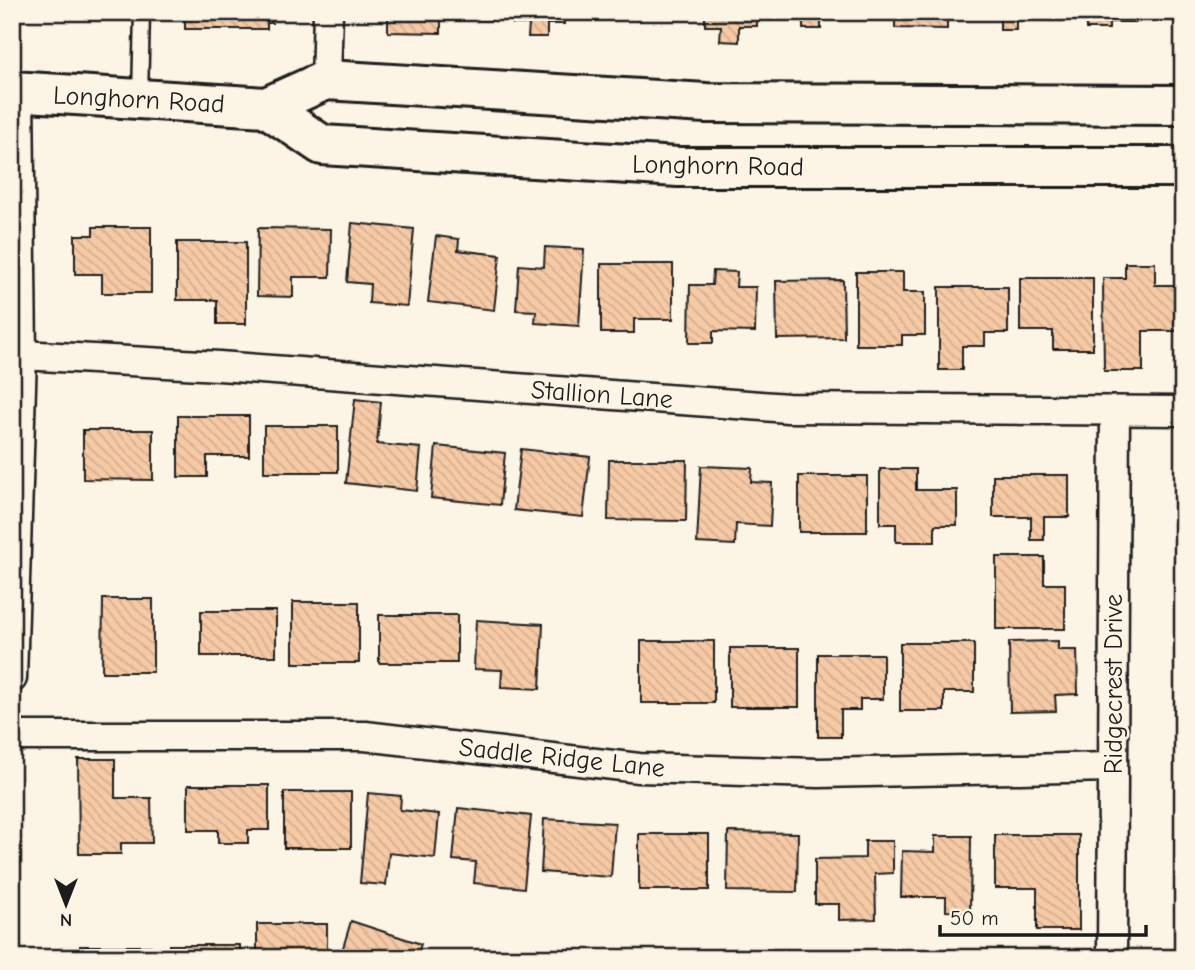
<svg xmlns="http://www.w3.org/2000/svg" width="1195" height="970" viewBox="0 0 1195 970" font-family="'Comic Neue',sans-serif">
<defs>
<pattern id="building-back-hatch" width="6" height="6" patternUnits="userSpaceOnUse" patternTransform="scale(1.75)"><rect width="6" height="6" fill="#f7caa6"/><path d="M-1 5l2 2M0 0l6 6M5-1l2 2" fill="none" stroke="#d3ad8e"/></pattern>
</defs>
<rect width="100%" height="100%" fill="#fcf5e5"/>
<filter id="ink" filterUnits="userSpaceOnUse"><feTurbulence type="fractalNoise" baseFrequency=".0143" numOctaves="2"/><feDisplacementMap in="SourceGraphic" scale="14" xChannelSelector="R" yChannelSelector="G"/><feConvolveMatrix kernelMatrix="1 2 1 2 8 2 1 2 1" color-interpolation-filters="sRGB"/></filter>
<g filter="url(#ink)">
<g fill="url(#building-back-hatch)" stroke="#1c1c1c" stroke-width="2">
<polygon points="272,12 272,23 267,23 267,29 185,29 185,13"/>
<polygon points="388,12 441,12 441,33 388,32"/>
<polygon points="448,12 501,12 501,20 448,19"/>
<polygon points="513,12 564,12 564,24 547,24 547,37 528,37 529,24 513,24"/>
<polygon points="576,12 628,12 628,17 576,16"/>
<polygon points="705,12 757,12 757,26 739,26 739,42 720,41 721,26 705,26"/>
<polygon points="769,12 821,12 821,29 803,29 803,14"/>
<polygon points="895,12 947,12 947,29 895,28"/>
<polygon points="963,12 1016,12 1016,30 1000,30 1000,18 963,18"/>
<polygon points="1027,12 1079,12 1079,21 1027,20"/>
<polygon points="1086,12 1139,12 1139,22 1109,22 1109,29 1086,29"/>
<polygon points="352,223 414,229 407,306 369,303 370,284 347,282"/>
<polygon points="93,227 151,227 151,293 102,293 102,274 75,274 75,235 93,235"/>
<polygon points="258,228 331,229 330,277 293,277 293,297 257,296"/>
<polygon points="436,236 459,239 458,250 500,255 494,310 428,302"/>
<polygon points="177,242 246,242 246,324 217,324 217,300 177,300"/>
<polygon points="545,247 584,249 579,326 535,323 536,311 516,310 519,265 544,267"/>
<polygon points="1125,263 1155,263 1155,285 1177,285 1177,331 1143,331 1143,371 1104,371 1103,278 1125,278"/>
<polygon points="601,264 673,264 673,319 634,319 634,333 601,333"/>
<polygon points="713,271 737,272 736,287 756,287 755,332 713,331 713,343 689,343 690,285 712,285"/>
<polygon points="856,272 903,272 903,292 925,292 925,335 902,335 902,345 856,345"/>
<polygon points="1020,278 1093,278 1093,349 1053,349 1053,331 1020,331"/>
<polygon points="843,280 844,338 777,339 776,281"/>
<polygon points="939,287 1008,287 1008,333 985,333 985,346 962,346 962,370 939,370"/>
<polygon points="355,399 381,402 377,444 421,448 417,491 346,483"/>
<polygon points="178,416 249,416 249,456 207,456 207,477 178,477"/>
<rect x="264" y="426" width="74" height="46"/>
<polygon points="83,430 153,430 153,480 83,479"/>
<polygon points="436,446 505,453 500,505 431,498"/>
<polygon points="521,449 590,457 583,517 514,510"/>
<polygon points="609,460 687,460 686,521 608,520"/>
<polygon points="701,466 752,468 751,482 772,483 770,526 736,524 735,545 697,543"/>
<polygon points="880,469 916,469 916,490 957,490 957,525 935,525 935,542 896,542 896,524 880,524"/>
<rect x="1177" y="469" width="6" height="79"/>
<polygon points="993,475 1069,475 1069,517 1044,517 1044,540 1031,540 1031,517 993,517"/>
<rect x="799" y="476" width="68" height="56"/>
<polygon points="996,557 1044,557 1044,584 1065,584 1065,629 996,629"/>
<polygon points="103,599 153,599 153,672 102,672"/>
<rect x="293" y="602" width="66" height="61"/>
<rect x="201" y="611" width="75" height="45"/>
<rect x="379" y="615" width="78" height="48"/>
<polygon points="476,620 543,624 540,689 501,687 502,670 474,669"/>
<rect x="641" y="641" width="73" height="62"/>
<polygon points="1058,641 1058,650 1077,650 1078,694 1055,695 1056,711 1010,712 1009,642"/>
<polygon points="900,643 974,643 974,692 944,692 944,711 900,711"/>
<rect x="730" y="648" width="69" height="59"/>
<polygon points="818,654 883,654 883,699 860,699 860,710 841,710 841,737 818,737"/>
<polygon points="78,759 115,759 115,798 151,798 152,843 121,843 121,854 79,854"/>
<polygon points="188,785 269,785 269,830 248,830 248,843 218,843 218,830 188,830"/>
<rect x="284" y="792" width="67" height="56"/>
<polygon points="368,793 401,796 400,810 439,814 435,858 389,853 386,885 360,883"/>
<polygon points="458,808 531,816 524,888 474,883 476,862 453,860"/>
<polygon points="544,819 615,823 611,877 541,872"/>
<polygon points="728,832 798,833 797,892 727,891"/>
<rect x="639" y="834" width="70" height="56"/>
<polygon points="995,835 1079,835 1079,930 1037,930 1037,888 995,888"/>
<polygon points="935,836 971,836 970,912 946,911 946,897 901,897 902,851 935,852"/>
<polygon points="865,841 893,841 893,873 875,874 876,919 839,920 839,904 815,904 815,859 865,858"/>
<polygon points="351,921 421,944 416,958 340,958"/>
<rect x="257" y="924" width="70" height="34"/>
<rect x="169" y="945" width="71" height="13"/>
<rect x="80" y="946" width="71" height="12"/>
</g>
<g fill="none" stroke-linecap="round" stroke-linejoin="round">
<defs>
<polyline id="lane" points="140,97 142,12"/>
<g id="street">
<polyline points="326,80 328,12"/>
<polyline points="22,355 219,366 788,408 1183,411"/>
<polyline points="12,678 22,355 19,91"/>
<polyline points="12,736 365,736 639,768 819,773 1112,767"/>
<polyline points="1112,958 1115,411"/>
</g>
<g id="secondary">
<polyline points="12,91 266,107 326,80 706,103 1183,105"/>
<polyline points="266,107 322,145 678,167 1183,167"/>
</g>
</defs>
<use href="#lane" stroke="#1c1c1c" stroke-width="19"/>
<use href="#street" stroke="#1c1c1c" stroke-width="33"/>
<use href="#secondary" stroke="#1c1c1c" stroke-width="44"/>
<use href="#lane" stroke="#fcf5e5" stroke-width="14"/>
<use href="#street" stroke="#fcf5e5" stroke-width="28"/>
<use href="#secondary" stroke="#fcf5e5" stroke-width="38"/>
</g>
</g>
<g text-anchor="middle" stroke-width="5" stroke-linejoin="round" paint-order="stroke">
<g font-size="26" fill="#1c1c1c" stroke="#fcf5e5">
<text transform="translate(139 99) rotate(3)" y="9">Longhorn Road</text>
<text transform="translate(718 165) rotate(1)" y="9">Longhorn Road</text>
<text transform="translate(602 394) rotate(4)" y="9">Stallion Lane</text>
<text transform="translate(1113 684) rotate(-90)" y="9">Ridgecrest Drive</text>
<text transform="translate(562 757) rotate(6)" y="9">Saddle Ridge Lane</text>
</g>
</g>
<rect width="1195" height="970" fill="none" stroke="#fcf5e5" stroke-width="42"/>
<rect x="21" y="21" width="1153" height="928" fill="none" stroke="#1c1c1c" stroke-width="2.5" filter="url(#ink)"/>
<g transform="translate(66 904) rotate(180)" stroke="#fcf5e5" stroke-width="5" paint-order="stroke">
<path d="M0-5L12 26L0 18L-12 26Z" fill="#1c1c1c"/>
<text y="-10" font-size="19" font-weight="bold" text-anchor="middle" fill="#1c1c1c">N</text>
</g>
<path d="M940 925v10h206v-10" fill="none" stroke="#1c1c1c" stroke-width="3.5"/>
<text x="950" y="925" font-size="21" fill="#1c1c1c" stroke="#fcf5e5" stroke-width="5" paint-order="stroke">50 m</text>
</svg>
